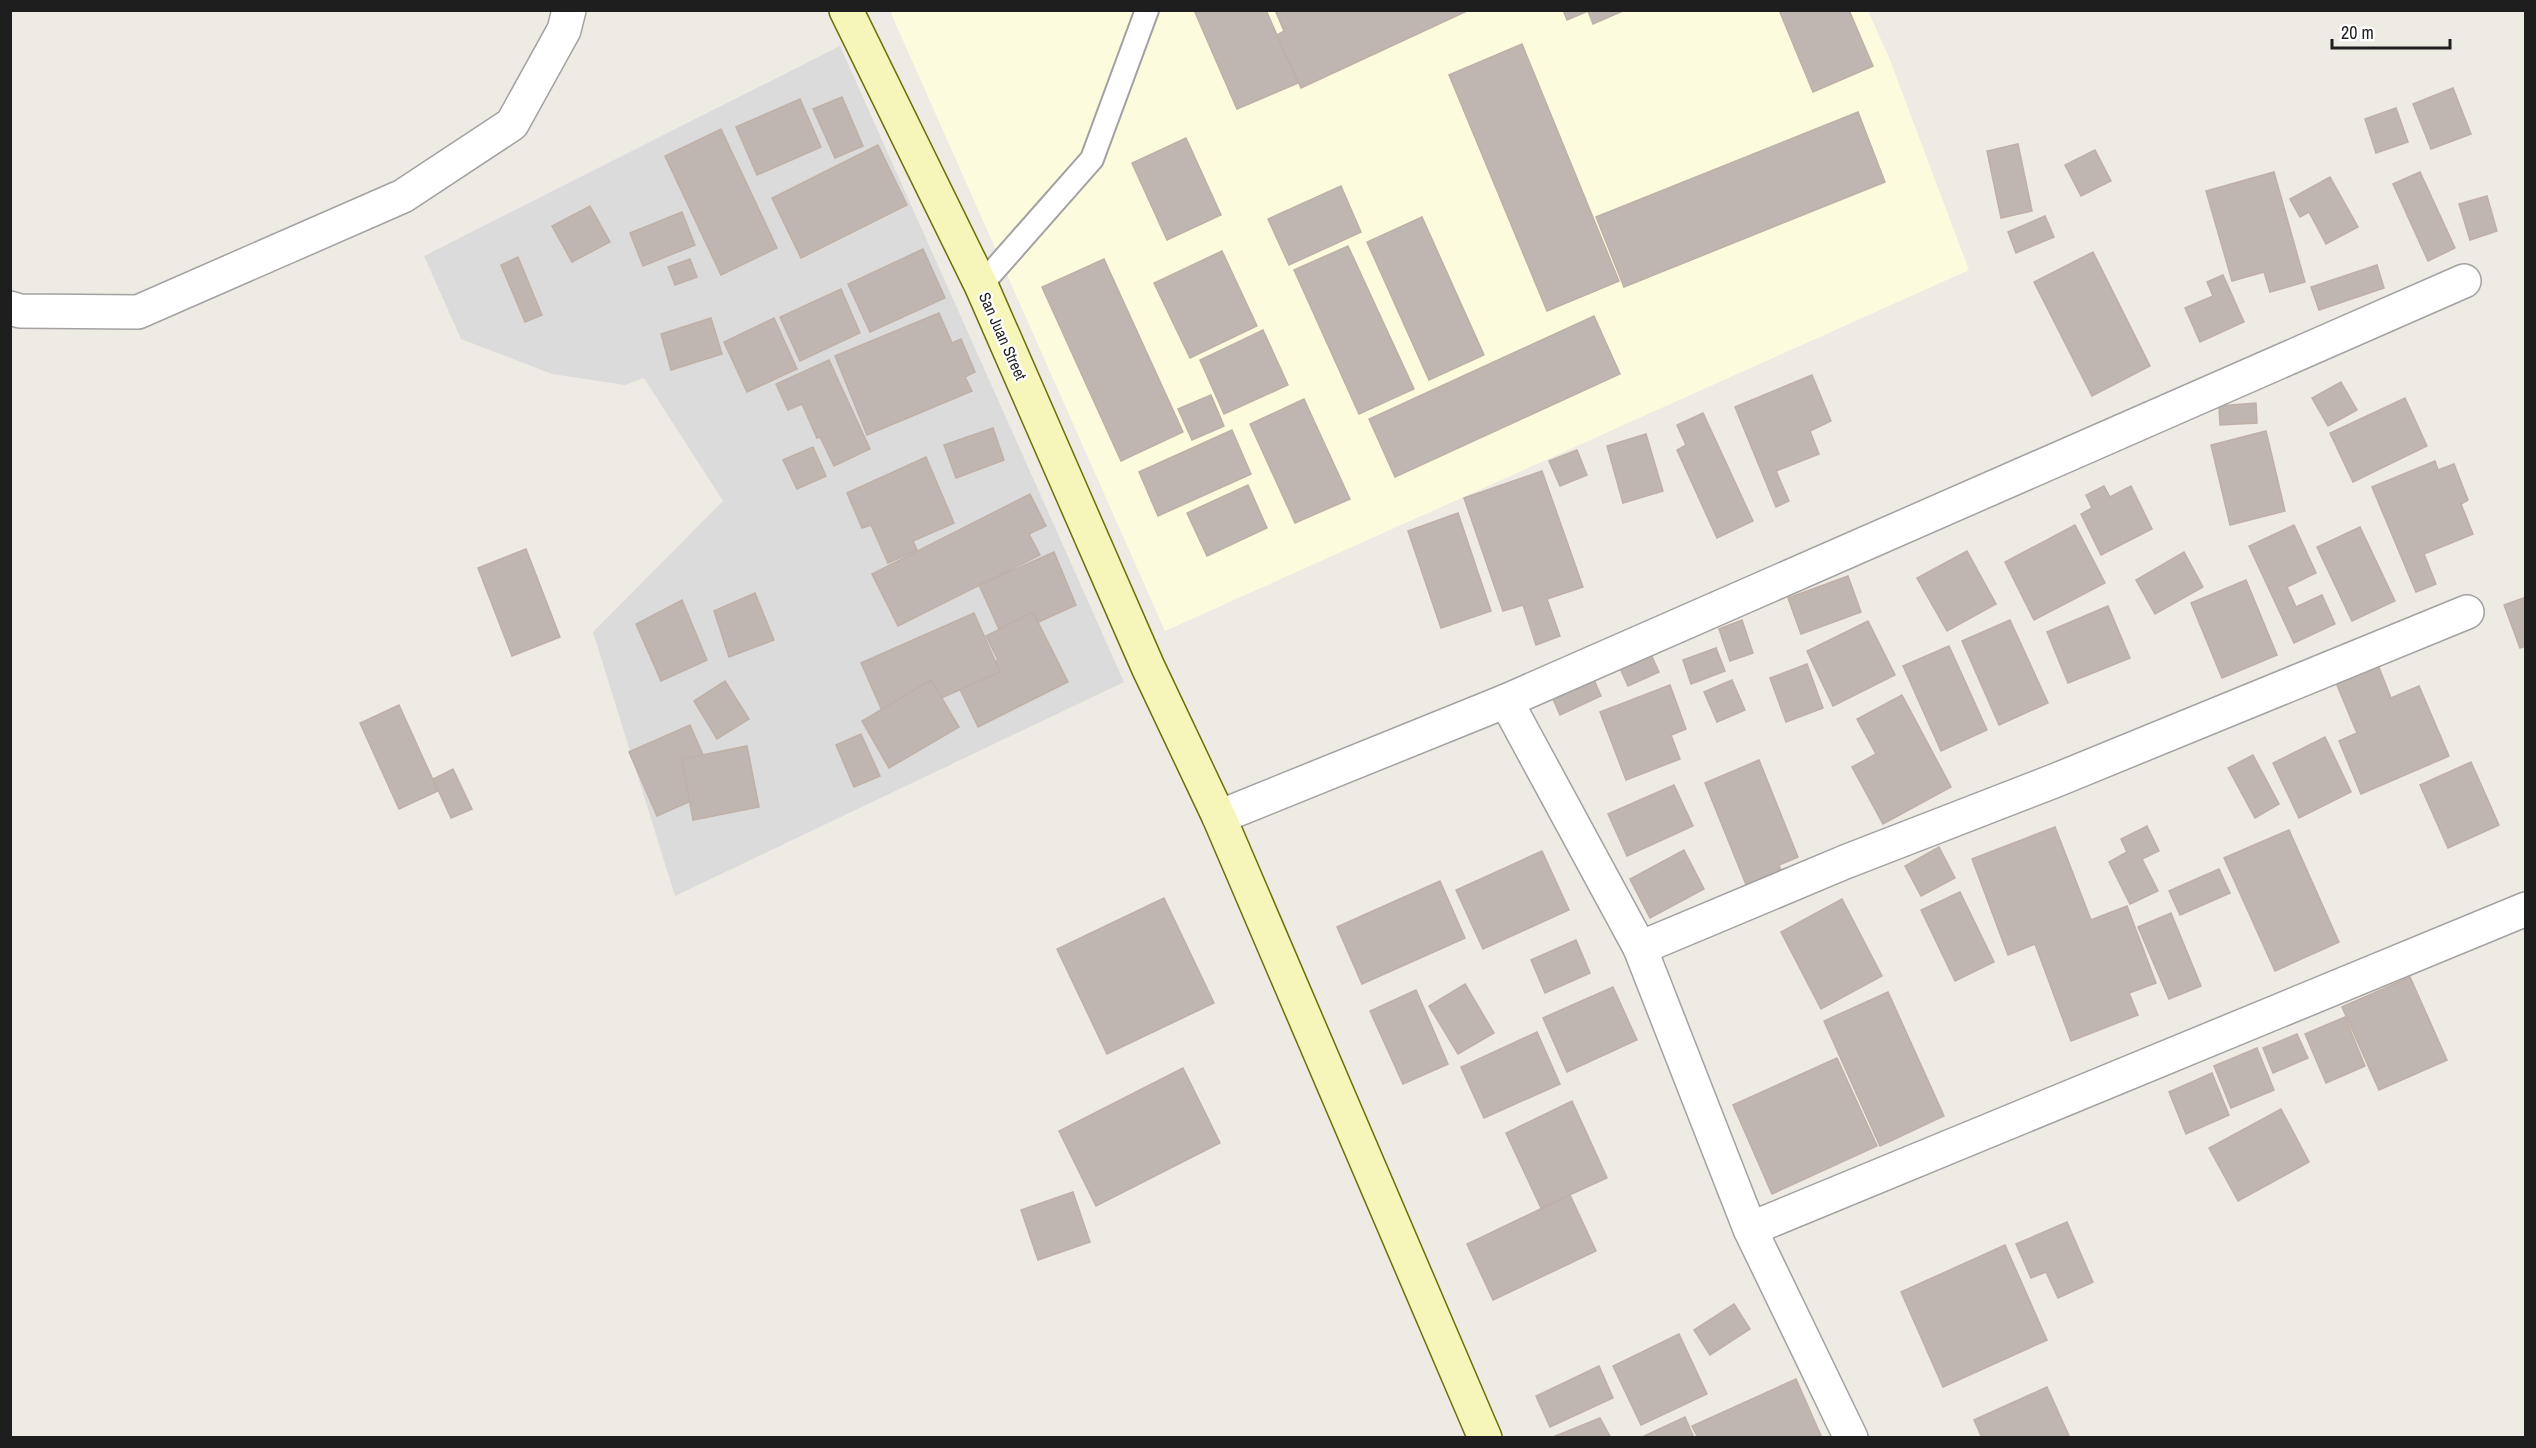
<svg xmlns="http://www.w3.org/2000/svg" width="2536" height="1448" viewBox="0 0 2536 1448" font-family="'Archivo Narrow',sans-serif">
<rect width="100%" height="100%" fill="#eeeae4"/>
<polygon fill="#dcdbdb" points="840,46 1124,682 675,896 593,632 723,501 644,378 625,385 552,374 461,339 424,256"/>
<polygon fill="#fdfbde" points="890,11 1868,11 1890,60 1969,270 1165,631"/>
<g fill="#bfb6b1" stroke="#bfb0a7" stroke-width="1.5">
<polygon points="1194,10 1266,10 1298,83 1237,109"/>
<polygon points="1275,10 1469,10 1301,88 1277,35 1284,31"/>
<polygon points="1563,10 1625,10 1593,24 1588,11 1567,20"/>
<polygon points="1779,10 1849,10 1873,66 1813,92"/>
<polygon points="1522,44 1619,281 1547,311 1449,75"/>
<polygon points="2453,88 2471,134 2431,149 2413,104"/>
<polygon points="842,97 863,146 835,158 813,109"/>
<polygon points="800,99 821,147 757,175 736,127"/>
<polygon points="2396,108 2408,142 2376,153 2365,119"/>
<polygon points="1858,112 1885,182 1624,287 1596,217"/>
<polygon points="721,129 777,248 721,275 665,156"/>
<polygon points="1186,138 1221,215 1167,240 1132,163"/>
<polygon points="2018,144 2032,211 2001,218 1987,151"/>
<polygon points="878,145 907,205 801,258 772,198"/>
<polygon points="2095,150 2111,181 2081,196 2065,165"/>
<polygon points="2274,172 2305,282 2270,292 2264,272 2232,281 2206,191"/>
<polygon points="2420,172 2455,248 2428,261 2393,184"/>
<polygon points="2330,177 2358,227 2326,244 2309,212 2300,217 2290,199"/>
<polygon points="1341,186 1361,232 1289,265 1268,219"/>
<polygon points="2487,196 2497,231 2470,240 2459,204"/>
<polygon points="590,206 610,242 572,262 552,226"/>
<polygon points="682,212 695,245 643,266 630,233"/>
<polygon points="2045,216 2054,237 2016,253 2008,232"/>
<polygon points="1422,217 1484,355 1429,380 1367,242"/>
<polygon points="1348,246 1414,389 1359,414 1294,270"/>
<polygon points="923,249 945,298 870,332 848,284"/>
<polygon points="1222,251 1257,326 1190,358 1154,283"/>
<polygon points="2093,252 2150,366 2092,396 2034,282"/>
<polygon points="518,257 542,315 525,322 501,265"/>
<polygon points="690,259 697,277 675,285 668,267"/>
<polygon points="1104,259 1183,432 1121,461 1042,287"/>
<polygon points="2377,265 2384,288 2319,310 2311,287"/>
<polygon points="2223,275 2244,322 2200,342 2185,308 2213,296 2207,282"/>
<polygon points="841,289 860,333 800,361 780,317"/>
<polygon points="939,313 952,343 961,339 975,372 965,377 972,391 867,435 835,356"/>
<polygon points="1594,316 1620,374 1395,477 1369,419"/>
<polygon points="711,318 722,354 671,370 661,334"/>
<polygon points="774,318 797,369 747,392 724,342"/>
<polygon points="1263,330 1288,385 1224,414 1200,360"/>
<polygon points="829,360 870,449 834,466 820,437 817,438 802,404 788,410 776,384"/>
<polygon points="1812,375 1831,421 1810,431 1819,454 1776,471 1789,501 1776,507 1735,407"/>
<polygon points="2341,382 2357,410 2328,426 2312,398"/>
<polygon points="1211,395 1224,426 1192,440 1178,409"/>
<polygon points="2405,398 2427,446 2353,482 2330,433"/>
<polygon points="1304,399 1350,499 1295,523 1250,424"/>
<polygon points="2256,403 2257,423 2220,425 2219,406"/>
<polygon points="1703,413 1753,521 1717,538 1677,450 1686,445 1677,425"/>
<polygon points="993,428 1004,460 956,478 944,445"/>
<polygon points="1232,430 1251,474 1158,516 1139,472"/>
<polygon points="2266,431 2285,511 2230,525 2211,445"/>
<polygon points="1646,434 1663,491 1623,503 1607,446"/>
<polygon points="813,447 826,476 797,489 783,460"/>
<polygon points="1577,450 1587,475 1560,486 1549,461"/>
<polygon points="926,457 954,523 913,541 917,550 888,563 871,525 862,528 847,493"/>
<polygon points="2435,461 2438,470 2454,464 2468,500 2461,504 2473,534 2424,554 2436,584 2416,592 2372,487"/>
<polygon points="1542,471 1583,587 1547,599 1560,636 1536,645 1523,605 1503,611 1464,498"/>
<polygon points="1248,485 1267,528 1207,556 1187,513"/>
<polygon points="2104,486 2110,497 2131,486 2152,529 2101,555 2081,514 2092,508 2086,495"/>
<polygon points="1030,494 1046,526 1029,534 1040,555 898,626 872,574"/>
<polygon points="1458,513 1491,611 1441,628 1408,531"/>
<polygon points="2075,525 2105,583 2034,620 2005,562"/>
<polygon points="2294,525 2316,573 2287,587 2296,607 2322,595 2335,624 2294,643 2249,546"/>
<polygon points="2360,527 2395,601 2352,621 2317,547"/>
<polygon points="526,549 560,637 512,656 478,568"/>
<polygon points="1967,551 1996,604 1947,631 1917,578"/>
<polygon points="1054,552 1076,605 1003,638 979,585"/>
<polygon points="2184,552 2203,587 2155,614 2136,580"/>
<polygon points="1848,576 1861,612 1801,634 1788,598"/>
<polygon points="2246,580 2277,655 2222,678 2191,603"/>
<polygon points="755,593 774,640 729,657 714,611"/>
<polygon points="2526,597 2526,646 2520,648 2504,605"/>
<polygon points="682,600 707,660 661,681 636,624"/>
<polygon points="2108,606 2130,658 2068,683 2047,632"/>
<polygon points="1033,612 1068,682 978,727 956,681 998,660 986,636"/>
<polygon points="974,613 1000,672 887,722 861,663"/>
<polygon points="1742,620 1753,653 1730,661 1719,629"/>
<polygon points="2010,620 2048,703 1999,725 1962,641"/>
<polygon points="1868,621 1895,675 1833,706 1807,651"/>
<polygon points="1949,646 1987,730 1941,751 1903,666"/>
<polygon points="1716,648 1725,671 1691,684 1683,660"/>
<polygon points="1650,652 1659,672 1628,686 1619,666"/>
<polygon points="1807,664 1823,708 1786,722 1770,678"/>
<polygon points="2378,665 2391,698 2419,686 2449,756 2361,794 2339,741 2357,733 2336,683"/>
<polygon points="1591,673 1601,696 1560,715 1550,692"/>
<polygon points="931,680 959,727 889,768 862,721"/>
<polygon points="1732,680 1745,710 1717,722 1704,692"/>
<polygon points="725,681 749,719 717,739 694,701"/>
<polygon points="1670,685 1686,729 1671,735 1680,759 1626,780 1600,712"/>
<polygon points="1902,695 1951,787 1883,824 1852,767 1876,754 1857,719"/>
<polygon points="399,705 438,791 399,809 360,723"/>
<polygon points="690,725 718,789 657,816 629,752"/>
<polygon points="861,734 880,776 854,787 836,745"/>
<polygon points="2325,737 2351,792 2299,818 2273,763"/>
<polygon points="747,746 759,807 693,820 682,759"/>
<polygon points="2253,755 2279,804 2255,818 2228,768"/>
<polygon points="1759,760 1798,857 1779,865 1782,873 1747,887 1705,783"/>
<polygon points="2471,762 2499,825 2448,848 2420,785"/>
<polygon points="453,769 472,809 451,818 433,779"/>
<polygon points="1674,785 1693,826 1627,856 1608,814"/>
<polygon points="2147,826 2159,851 2142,859 2158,891 2130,904 2109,862 2127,852 2121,839"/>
<polygon points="2055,827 2091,920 2127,906 2156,983 2129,993 2138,1015 2071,1041 2035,944 2008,955 1972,859"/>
<polygon points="2289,830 2339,942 2275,971 2224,858"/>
<polygon points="1939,847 1955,878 1921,896 1905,866"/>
<polygon points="1684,850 1704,889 1650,918 1630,879"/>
<polygon points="1542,851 1569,910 1483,949 1456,890"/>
<polygon points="2219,869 2230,893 2180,915 2169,891"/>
<polygon points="1440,881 1465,938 1362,984 1337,927"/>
<polygon points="1960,892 1994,962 1955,981 1921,910"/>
<polygon points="1164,898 1214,1003 1107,1054 1057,949"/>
<polygon points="1842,899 1882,976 1821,1009 1781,932"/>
<polygon points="2171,913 2201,986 2169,999 2138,927"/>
<polygon points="1576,940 1590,973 1545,993 1531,960"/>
<polygon points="2410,977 2447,1060 2379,1090 2342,1007"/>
<polygon points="1465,984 1494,1033 1458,1054 1429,1006"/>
<polygon points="1613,987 1637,1040 1567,1072 1543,1018"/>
<polygon points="1416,990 1448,1064 1403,1084 1370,1011"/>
<polygon points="1888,992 1944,1116 1880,1146 1824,1021"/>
<polygon points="2345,1017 2365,1066 2326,1083 2305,1034"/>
<polygon points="1537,1032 1560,1084 1484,1118 1461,1067"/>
<polygon points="2297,1034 2308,1058 2273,1073 2263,1048"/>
<polygon points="2257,1048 2274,1090 2231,1108 2214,1066"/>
<polygon points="1837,1058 1877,1146 1772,1194 1733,1105"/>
<polygon points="1183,1068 1220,1143 1096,1206 1059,1131"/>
<polygon points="2212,1073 2229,1115 2186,1134 2169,1092"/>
<polygon points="1572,1101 1607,1178 1541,1208 1506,1133"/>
<polygon points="2281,1109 2309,1162 2238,1201 2209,1148"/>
<polygon points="1073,1192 1090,1242 1038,1260 1021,1210"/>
<polygon points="1570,1195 1596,1251 1493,1300 1467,1244"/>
<polygon points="2067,1222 2093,1282 2058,1298 2046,1272 2031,1278 2016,1244"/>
<polygon points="2005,1245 2047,1340 1943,1387 1901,1292"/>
<polygon points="1734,1304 1750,1329 1710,1355 1694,1330"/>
<polygon points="1679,1334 1707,1394 1641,1425 1613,1366"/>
<polygon points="1599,1366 1613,1398 1550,1427 1536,1396"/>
<polygon points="1796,1379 1822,1438 1698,1438 1692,1426"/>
<polygon points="2047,1387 2070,1438 1982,1438 1974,1420"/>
<polygon points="1685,1417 1694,1438 1640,1438"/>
<polygon points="1600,1418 1611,1438 1553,1437"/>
</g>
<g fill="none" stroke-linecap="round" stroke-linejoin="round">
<defs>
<polyline id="lane" points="981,285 1092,159 1147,10"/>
<g id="street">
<polyline points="10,308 20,311 138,312 403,196 512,124 564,30 569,10"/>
<polyline points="1506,701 1640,948 1750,1229 1851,1438"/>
<polyline points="1219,817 1506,701 2464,281"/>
<polyline points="1640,948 1845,862 2054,781 2467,612"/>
<polyline points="1750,1229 2526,909"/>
</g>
<polyline id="secondary" points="846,10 981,285 1148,667 1219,817 1485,1438"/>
</defs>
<use href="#lane" stroke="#a2a2a2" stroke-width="26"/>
<use href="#street" stroke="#a2a2a2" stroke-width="36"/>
<use href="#secondary" stroke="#6b700a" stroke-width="36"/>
<use href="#lane" stroke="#fff" stroke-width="22"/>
<use href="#street" stroke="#fff" stroke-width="33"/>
<use href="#secondary" stroke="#f6f6ba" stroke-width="33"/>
</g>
<g text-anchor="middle" stroke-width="4.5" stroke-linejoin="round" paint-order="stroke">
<g font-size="16" fill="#1e1e1e" stroke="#fff">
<text transform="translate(1003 336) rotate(66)" y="6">San Juan Street</text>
</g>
</g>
<rect width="2536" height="1448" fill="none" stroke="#1e1e1e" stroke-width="24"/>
<path d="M2332 39v9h118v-9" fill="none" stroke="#1e1e1e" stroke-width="3"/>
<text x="2341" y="39" font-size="18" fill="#1e1e1e" stroke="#ffffff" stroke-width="4.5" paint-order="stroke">20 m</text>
</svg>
